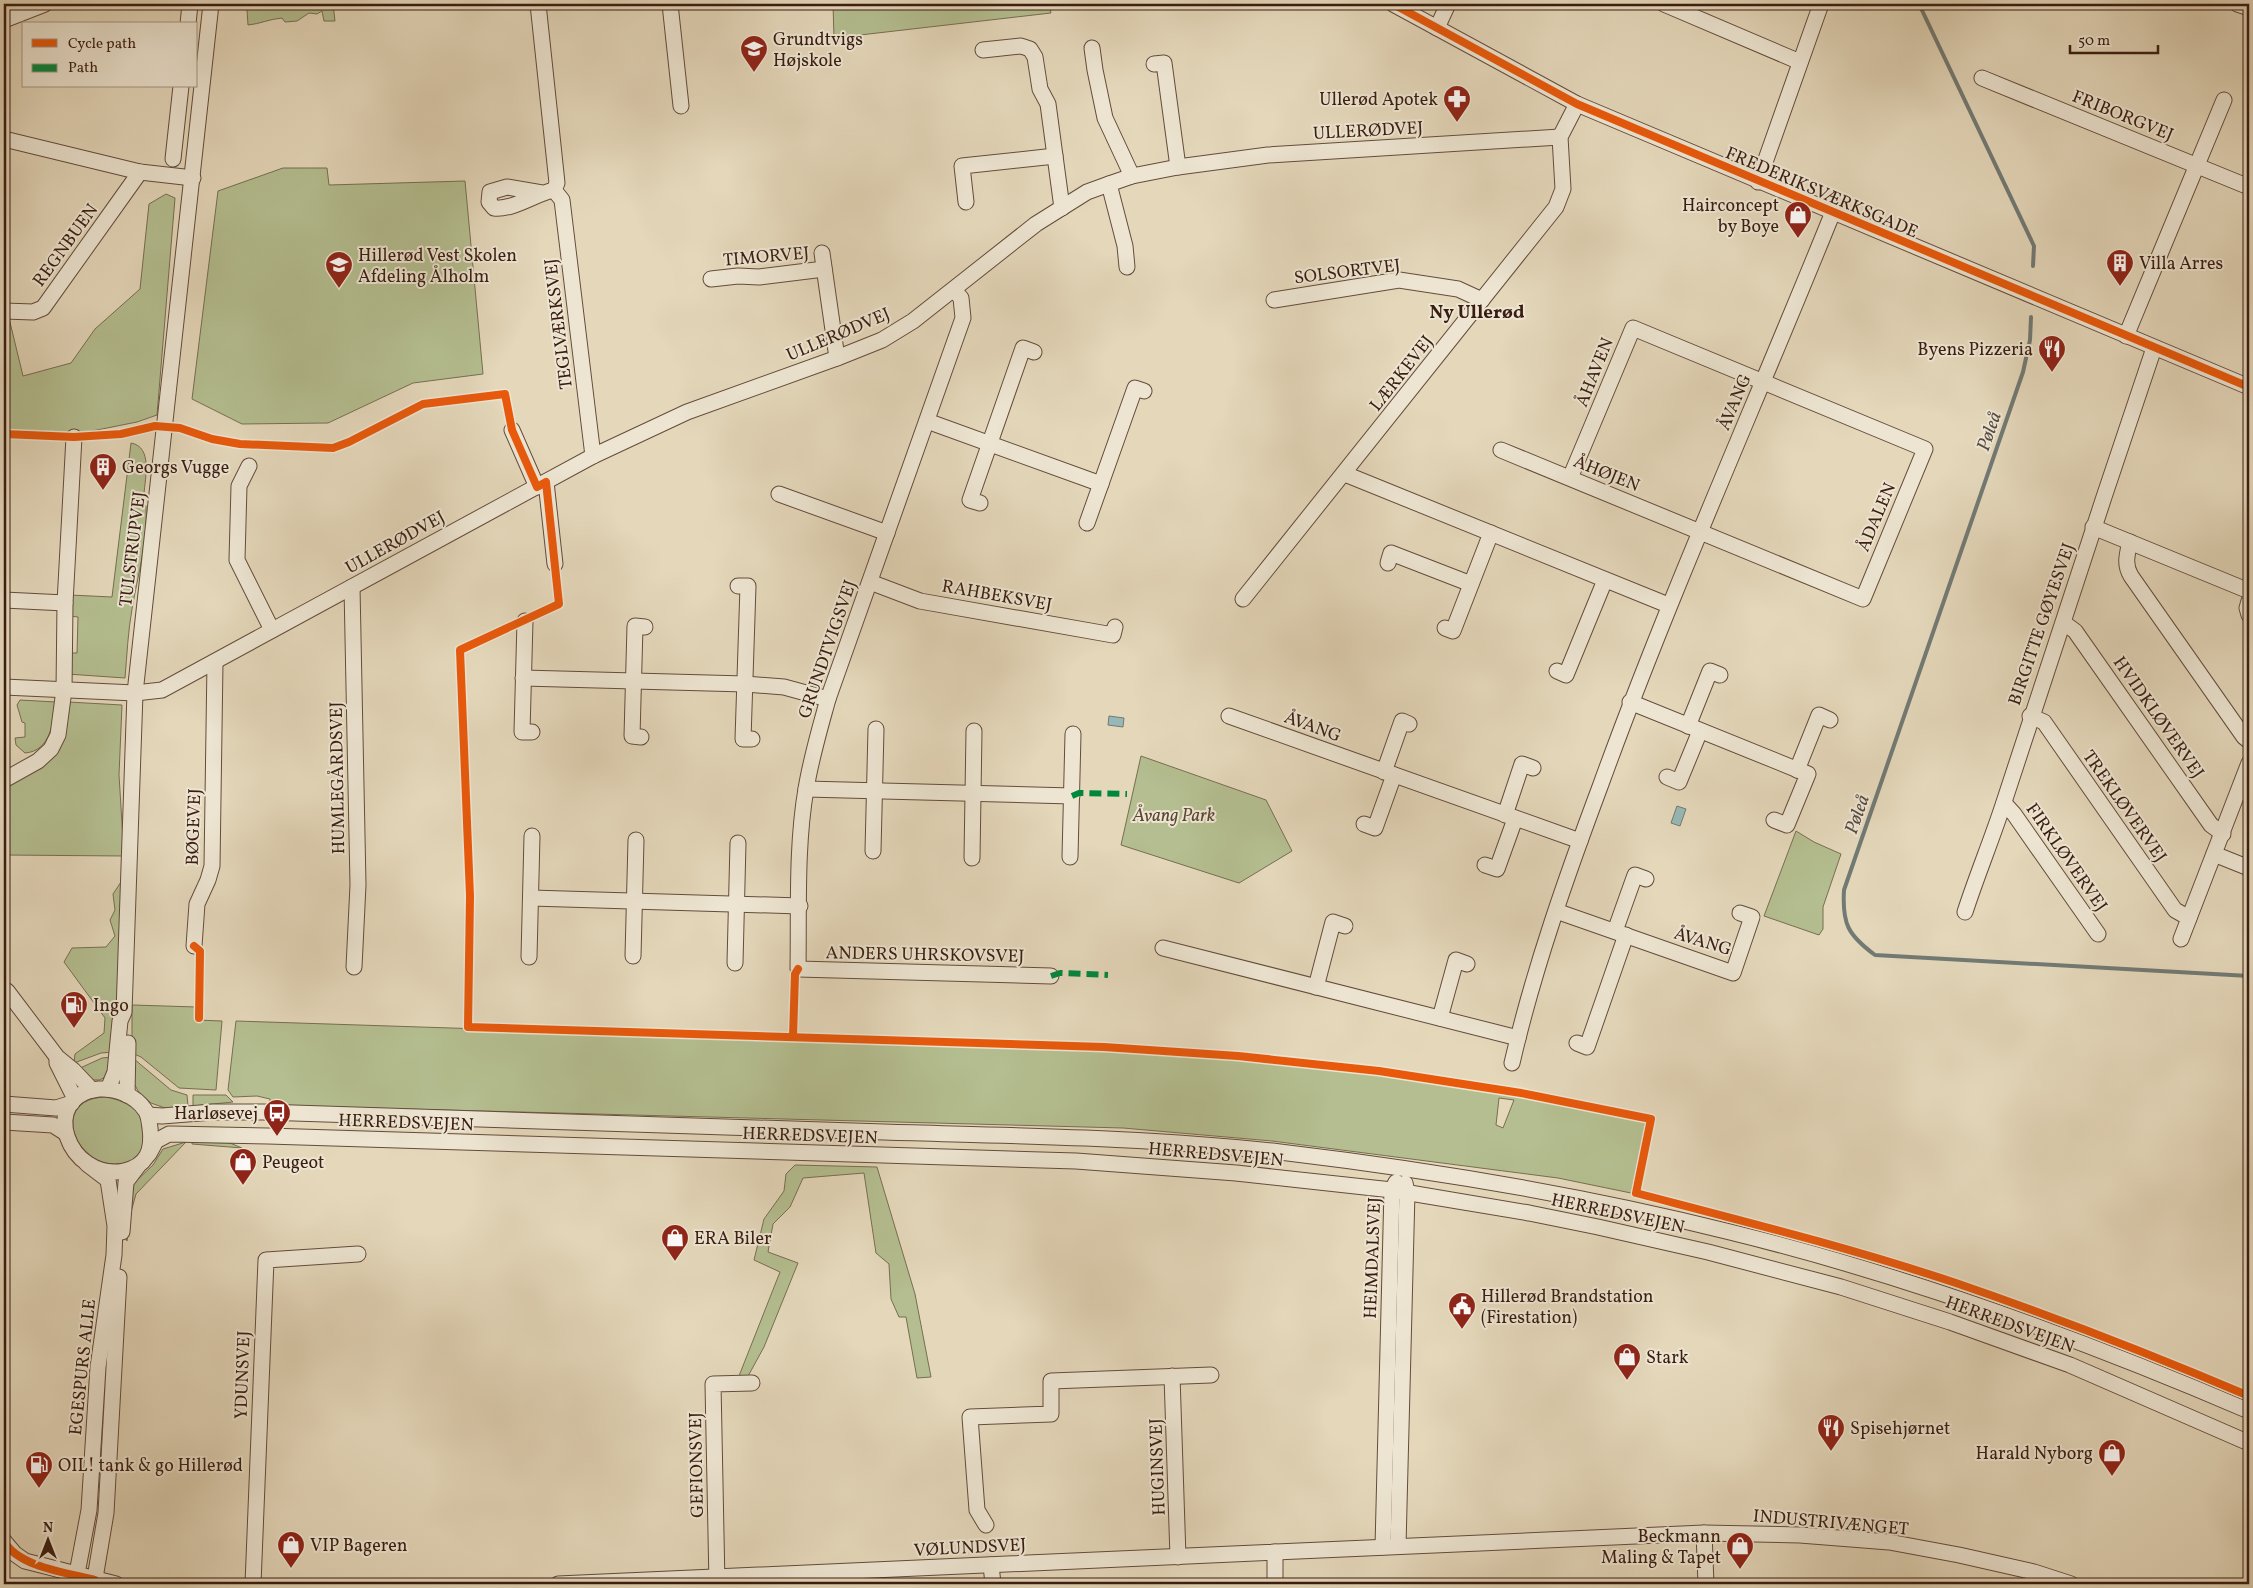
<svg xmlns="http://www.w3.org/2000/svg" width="2253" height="1588" viewBox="0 0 2253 1588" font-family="Vollkorn,serif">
<rect width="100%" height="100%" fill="#e4d7ba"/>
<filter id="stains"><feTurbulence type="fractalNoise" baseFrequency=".004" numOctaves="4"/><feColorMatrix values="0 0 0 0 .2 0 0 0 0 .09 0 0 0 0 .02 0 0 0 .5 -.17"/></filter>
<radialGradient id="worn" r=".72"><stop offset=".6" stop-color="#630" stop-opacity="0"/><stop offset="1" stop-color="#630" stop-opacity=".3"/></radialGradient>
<g fill="#b4be90" stroke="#776e51" fill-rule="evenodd">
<path d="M291,4H333L335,21H324L322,11L317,14L309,13L297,21L285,22L282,18C269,19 260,24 248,25L247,10L250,7Z"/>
<polygon points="833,4 1049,4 1051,13 834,38"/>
<polygon points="283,168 327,168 329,185 465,181 483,374 413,383 328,423 242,424 192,399 218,191"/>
<polygon points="166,194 175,198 157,415 137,422 72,435 4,432 4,314 8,314 23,376 71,363 95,329 140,289 149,204"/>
<path d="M131,443C153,447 145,478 144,494H142L141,505L146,506C148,541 138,574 132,609C128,631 127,655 125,678L67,674L68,653H77L78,617L69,616L70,595L112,597Z"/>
<path d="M20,700L56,702C53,722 51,751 25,753L16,745L15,738L25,737V723L22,722L17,705Z"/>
<polygon points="68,702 122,705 119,775 124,856 4,855 4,787 48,761"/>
<polygon points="1141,756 1266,800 1292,851 1239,883 1121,845"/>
<polygon points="1796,831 1814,842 1841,854 1823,907 1823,929 1819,935 1764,916"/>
<polygon points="121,882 123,883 118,1019 114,1052 101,1053 74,1063 75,1054 104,1033 105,1018 64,962 72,948 106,947 115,936 110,920 115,910 113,894"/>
<polygon points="132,1005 197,1007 197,1020 222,1021 216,1090 179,1088 141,1057 132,1053"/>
<path d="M236,1021L1126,1050C1225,1056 1323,1065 1421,1079C1496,1090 1571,1105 1646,1120L1631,1193L1558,1178L1272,1141L1123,1128L294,1106L270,1102V1099L257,1096L233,1097L228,1090ZM1499,1098L1514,1100L1503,1128L1496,1125Z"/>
<polygon points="112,1057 108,1075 100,1080 91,1080 78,1069 102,1058"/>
<polygon points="134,1059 171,1090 187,1095 188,1106 165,1108 151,1103 138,1091 133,1081"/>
<polygon points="193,1095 226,1095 233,1102 193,1106"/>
<path d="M105,1097C122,1099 146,1111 146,1132C147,1135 144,1140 144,1143C140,1156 134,1162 120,1164C74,1168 49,1099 105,1097Z"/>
<polygon points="186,1142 136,1194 131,1212 127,1241 125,1235 132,1185 153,1165 163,1149"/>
<polygon points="192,1142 230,1143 242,1148 192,1144"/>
<polygon points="795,1165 877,1167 915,1294 931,1377 917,1378 906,1317 899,1317 891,1299 889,1264 876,1253 864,1173 803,1178 790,1207 773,1224 768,1252 798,1263 764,1347 747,1378 739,1376 780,1272 754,1260 764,1219 784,1191 786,1174"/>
</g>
<g fill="#97b8b6" stroke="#727a74">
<polygon points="1109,716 1124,718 1123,727 1108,725"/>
<polygon points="1677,806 1686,809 1680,826 1671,823"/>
</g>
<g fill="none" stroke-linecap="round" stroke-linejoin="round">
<g stroke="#727a74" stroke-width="4">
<polyline points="1919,4 2034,246 2033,266"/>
<path d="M2031,317L2030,340L2023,372L1844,890C1842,924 1848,935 1875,955L2249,976"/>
</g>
<defs>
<g id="minor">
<path d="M538,4L557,183L554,190C534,194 514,210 494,208L489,202L490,192L507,187L542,193"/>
<polyline points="670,4 681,106"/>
<polyline points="1393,4 1577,104 2249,387"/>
<polyline points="1664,4 1800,62"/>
<polyline points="2237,4 2249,8"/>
<polyline points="4,20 45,4"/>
<polyline points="188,24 190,4"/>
<polyline points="1437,28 1448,4"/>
<polyline points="1092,48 1095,70 1105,118 1132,176"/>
<polyline points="983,50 1021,46 1030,49 1035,57 1040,89 1048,104 1062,208"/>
<polyline points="1154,64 1164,63 1178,167"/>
<polyline points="1982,78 2249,187"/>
<polyline points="4,139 140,172 193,178"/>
<polyline points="173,159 181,86"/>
<polyline points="1758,182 1821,4"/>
<polyline points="1109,184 1125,246 1127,267"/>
<polyline points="554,190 562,200 593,456"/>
<polyline points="966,202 962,166 1055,156"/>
<polyline points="822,253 837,358"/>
<polyline points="711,279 738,276 759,277 824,269"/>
<path d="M954,290L961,298L963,318L828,699C820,728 811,758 806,789C796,847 799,910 798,969L1051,976"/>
<polyline points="1274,300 1399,280 1458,289 1482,300"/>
<polyline points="4,311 33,312 43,308 140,172"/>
<polyline points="2126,336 2224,100"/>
<polyline points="927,421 1101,484"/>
<polyline points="512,430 537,487"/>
<polyline points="1501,450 1863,599 1925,449 1633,328 1570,478"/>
<polyline points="249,466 239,486 237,560 272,630"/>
<polyline points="1345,474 1668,605"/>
<polyline points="546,482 555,564"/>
<polyline points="779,494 887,533"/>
<polyline points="980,503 970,500 1023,348 1034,352"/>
<polyline points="1087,523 1135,388 1144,391"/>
<polyline points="2093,527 2249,591"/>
<path d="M2130,542C2127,555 2124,564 2131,576L2244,737L2249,741"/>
<polyline points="1388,563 1391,553 1471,584"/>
<polyline points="870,582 920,601 1113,635 1115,627"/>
<polyline points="738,586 748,586 743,739 752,739"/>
<polyline points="352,587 358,885 354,967"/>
<polyline points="1243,599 1556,207 1563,189 1560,137 1577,104"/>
<polyline points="4,600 65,603"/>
<polyline points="2249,601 2247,608 2249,615"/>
<polyline points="525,621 522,732 532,732"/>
<polyline points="2064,623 2075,631 2211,825 2223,834"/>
<polyline points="1445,628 1453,631 1491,533"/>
<polyline points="1557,671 1566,675 1605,580"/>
<polyline points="523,678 745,684 784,687 828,699"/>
<polyline points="4,687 135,693 162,690 593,456 687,412 837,358 882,340 913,321 1036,224 1087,192 1109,184 1132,176 1178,167 1268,155 1560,137"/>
<polyline points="1630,702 1808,774 1787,825 1774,820"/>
<polyline points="1229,716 1580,841"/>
<polyline points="2030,716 2044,722 2175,910 2189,918"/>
<polyline points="1688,726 1710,671 1720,675"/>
<polyline points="641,737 632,736 635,626 645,627"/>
<polyline points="1797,770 1819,715 1830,720"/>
<polyline points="1384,772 1402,721 1409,724"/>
<polyline points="1667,777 1679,782 1700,731"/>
<polyline points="4,780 38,761 51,749 58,735 64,690 65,603 74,437"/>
<polyline points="806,789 1072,796"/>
<polyline points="2004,803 2014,814 2098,934"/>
<polyline points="1505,815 1522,764 1533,768"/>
<polyline points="1364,824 1375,828 1394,775"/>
<polyline points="873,851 876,729"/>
<polyline points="2214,854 2249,868"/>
<polyline points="1070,857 1073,734"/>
<polyline points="972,858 974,731"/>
<polyline points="1485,865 1497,869 1515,819"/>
<polyline points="531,898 800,906"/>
<polyline points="1556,911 1733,973 1752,917 1740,913"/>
<path d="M1965,912C1977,875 1992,839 2004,802C2053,650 2103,499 2154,348"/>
<polyline points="1615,931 1635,875 1646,879"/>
<polyline points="2181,939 2249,763"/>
<polyline points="194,946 197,904 208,880 212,866 215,662"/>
<polyline points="1163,948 1518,1038"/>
<polyline points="633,956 636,840"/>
<polyline points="529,957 532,836"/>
<polyline points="735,963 738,843"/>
<polyline points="1316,987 1333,922 1345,926"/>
<polyline points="4,991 7,991 57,1057 73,1070 92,1090"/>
<polyline points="1440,1018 1456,960 1467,964"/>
<polyline points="1577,1043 1587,1047 1626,935"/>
<polyline points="57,1058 57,1063 75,1099"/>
<path d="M1512,1063C1534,968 1567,875 1601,784C1671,591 1756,403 1833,212"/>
<path d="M99,1089C116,1088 135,1095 145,1110C149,1115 149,1122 150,1128C153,1150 147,1166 124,1171C68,1182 37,1096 99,1089Z"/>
<polyline points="108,1089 115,1072 120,1021 124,1012 135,693 211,4"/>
<polyline points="127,1095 128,1043"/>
<polyline points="4,1104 56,1108 72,1103"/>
<path d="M148,1115L162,1116L213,1112H263C470,1120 677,1126 884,1132C1016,1136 1148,1137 1280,1152C1431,1170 1582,1195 1730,1232C1905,1275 2084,1340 2249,1411"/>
<polyline points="4,1122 53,1125 64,1132"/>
<polyline points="149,1154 156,1141 169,1134 268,1136 1076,1161 1236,1173 1392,1190 1529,1213 1598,1227 1708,1252 1841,1287 1950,1322 2070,1365 2249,1443"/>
<polyline points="122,1232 126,1182 138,1166"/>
<polyline points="1172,1376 1178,1557"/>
<polyline points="986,1525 977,1510 970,1417 1051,1414 1051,1381 1211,1375"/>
<polyline points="1704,1533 1706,1584"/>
<polyline points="4,1541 15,1554 25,1561 116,1584"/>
<polyline points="1398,1546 1407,1192 1405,1183"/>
<polyline points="1383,1547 1392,1190 1396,1182"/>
<polyline points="991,1565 993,1584"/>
<polyline points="75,1584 89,1510 98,1367 114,1255 115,1226 108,1180 87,1164"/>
<polyline points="94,1584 106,1513 119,1277"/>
<polyline points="253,1584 266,1260 358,1254"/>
<polyline points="558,1584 1704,1533 1800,1535 1889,1542 1959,1555 2034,1572 2071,1584"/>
<polyline points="717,1584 713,1384 752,1383"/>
<polyline points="1275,1584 1275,1552"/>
</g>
</defs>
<use href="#minor" stroke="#644c3c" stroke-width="17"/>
<use href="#minor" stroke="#ede5d2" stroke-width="15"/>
<g stroke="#00873e" stroke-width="6" stroke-dasharray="12 6" stroke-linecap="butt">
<polyline points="1072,796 1079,793 1127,794"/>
<polyline points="1051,976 1060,973 1108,975"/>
</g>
<defs>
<g id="cycleway">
<polyline points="1393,4 1577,104 2249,387"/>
<path d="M4,434L74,437L121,434L155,426L180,428L212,439L240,444L333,448L349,442L423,404L505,394L512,430L537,487L546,482L559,604L460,650L470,896L468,1027L1104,1047L1238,1056L1379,1071L1521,1093L1651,1119L1636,1193C1743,1221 1851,1248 1956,1283C2055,1317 2153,1355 2249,1396"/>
<polyline points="194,946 200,951 199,1018"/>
<polyline points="793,1037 795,974 798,969"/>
<path d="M4,1541C18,1567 68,1573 95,1580"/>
</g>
</defs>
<use href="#cycleway" stroke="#ede5d2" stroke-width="11"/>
<use href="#cycleway" stroke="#e8590c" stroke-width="8"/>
</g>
<defs>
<symbol id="school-pin" viewBox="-11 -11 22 30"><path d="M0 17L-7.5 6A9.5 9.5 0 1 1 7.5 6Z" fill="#8f2418" stroke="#ede5d2"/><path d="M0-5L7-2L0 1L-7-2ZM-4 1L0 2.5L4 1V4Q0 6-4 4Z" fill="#fff"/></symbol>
<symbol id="pharmacy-pin" viewBox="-11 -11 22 30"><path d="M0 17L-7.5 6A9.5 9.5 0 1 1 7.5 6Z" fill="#8f2418" stroke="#ede5d2"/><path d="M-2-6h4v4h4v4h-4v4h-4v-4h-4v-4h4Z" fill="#fff"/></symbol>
<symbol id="shop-pin" viewBox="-11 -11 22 30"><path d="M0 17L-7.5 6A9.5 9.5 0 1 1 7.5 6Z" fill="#8f2418" stroke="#ede5d2"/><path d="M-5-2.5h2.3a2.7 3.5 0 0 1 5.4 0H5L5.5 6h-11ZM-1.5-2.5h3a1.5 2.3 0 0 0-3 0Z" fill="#fff"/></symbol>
<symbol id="building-pin" viewBox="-11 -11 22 30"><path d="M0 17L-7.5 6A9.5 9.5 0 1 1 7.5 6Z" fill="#8f2418" stroke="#ede5d2"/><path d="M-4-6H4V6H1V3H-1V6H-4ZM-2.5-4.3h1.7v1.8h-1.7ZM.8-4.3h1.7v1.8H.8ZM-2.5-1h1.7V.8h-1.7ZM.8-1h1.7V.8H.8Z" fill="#fff"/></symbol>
<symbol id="restaurant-pin" viewBox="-11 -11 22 30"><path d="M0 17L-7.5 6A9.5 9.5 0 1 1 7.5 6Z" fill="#8f2418" stroke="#ede5d2"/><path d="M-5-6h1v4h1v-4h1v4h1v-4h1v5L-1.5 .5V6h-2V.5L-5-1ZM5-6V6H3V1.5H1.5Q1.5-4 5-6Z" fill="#fff"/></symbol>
<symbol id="fuel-pin" viewBox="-11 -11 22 30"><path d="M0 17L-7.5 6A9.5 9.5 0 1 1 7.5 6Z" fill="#8f2418" stroke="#ede5d2"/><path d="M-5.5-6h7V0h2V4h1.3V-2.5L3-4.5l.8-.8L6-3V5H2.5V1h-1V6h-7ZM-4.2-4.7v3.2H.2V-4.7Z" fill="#fff"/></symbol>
<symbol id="bus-pin" viewBox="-11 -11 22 30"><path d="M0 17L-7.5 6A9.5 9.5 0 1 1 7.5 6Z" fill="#8f2418" stroke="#ede5d2"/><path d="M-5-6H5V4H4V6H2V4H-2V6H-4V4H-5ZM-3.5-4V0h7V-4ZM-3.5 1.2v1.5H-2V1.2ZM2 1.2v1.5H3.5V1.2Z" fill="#fff"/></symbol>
<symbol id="civic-pin" viewBox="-11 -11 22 30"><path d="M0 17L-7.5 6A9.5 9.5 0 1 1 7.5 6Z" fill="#8f2418" stroke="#ede5d2"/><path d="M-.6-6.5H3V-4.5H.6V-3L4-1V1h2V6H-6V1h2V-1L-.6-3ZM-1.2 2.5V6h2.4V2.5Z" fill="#fff"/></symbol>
</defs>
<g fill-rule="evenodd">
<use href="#school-pin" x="738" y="33" width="32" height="43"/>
<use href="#pharmacy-pin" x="1441" y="83" width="32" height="43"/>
<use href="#shop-pin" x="1782" y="199" width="32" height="43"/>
<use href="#building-pin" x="2104" y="247" width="32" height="43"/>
<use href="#school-pin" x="323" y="249" width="32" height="43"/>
<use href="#restaurant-pin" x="2036" y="333" width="32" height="43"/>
<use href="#building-pin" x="87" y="451" width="32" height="43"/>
<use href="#fuel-pin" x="58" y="989" width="32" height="43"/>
<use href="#bus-pin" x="261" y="1097" width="32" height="43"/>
<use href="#shop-pin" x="227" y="1146" width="32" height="43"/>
<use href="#shop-pin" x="659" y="1222" width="32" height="43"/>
<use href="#civic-pin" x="1446" y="1290" width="32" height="43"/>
<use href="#shop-pin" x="1611" y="1341" width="32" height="43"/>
<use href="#restaurant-pin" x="1815" y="1412" width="32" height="43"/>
<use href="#shop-pin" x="2096" y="1437" width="32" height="43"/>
<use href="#fuel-pin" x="23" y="1449" width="32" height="43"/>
<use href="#shop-pin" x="275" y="1529" width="32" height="43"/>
<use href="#shop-pin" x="1724" y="1530" width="32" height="43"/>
</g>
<g text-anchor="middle" stroke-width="4" stroke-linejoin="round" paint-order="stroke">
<g font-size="18" fill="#3a1d12" stroke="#ede5d2" text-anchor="start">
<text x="773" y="45">Grundtvigs<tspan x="773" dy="21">Højskole</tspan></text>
<text x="1438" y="105" text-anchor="end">Ullerød Apotek</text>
<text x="1779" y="211" text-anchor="end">Hairconcept<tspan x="1779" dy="21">by Boye</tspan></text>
<text x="358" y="261">Hillerød Vest Skolen<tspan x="358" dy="21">Afdeling Ålholm</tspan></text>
<text x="2139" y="269">Villa Arres</text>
<text x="2033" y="355" text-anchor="end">Byens Pizzeria</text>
<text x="122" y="473">Georgs Vugge</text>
<text x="93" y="1011">Ingo</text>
<text x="258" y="1119" text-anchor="end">Harløsevej</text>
<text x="262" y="1168">Peugeot</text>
<text x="694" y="1244">ERA Biler</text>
<text x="1481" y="1302">Hillerød Brandstation<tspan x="1481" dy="21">(Firestation)</tspan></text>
<text x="1646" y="1363">Stark</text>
<text x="1850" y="1434">Spisehjørnet</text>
<text x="2093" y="1459" text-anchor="end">Harald Nyborg</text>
<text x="58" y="1471">OIL! tank &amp; go Hillerød</text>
<text x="1721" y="1542" text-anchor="end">Beckmann<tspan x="1721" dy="21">Maling &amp; Tapet</tspan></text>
<text x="310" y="1551">VIP Bageren</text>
</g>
<g font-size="18" fill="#3a1d12" stroke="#ede5d2">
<text transform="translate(2123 115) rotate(22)" y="6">FRIBORGVEJ</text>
<text transform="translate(1368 130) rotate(-3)" y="6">ULLERØDVEJ</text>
<text transform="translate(1822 192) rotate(23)" y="6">FREDERIKSVÆRKSGADE</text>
<text transform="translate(65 245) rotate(-54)" y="6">REGNBUEN</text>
<text transform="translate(766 256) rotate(-5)" y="6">TIMORVEJ</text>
<text transform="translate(1347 271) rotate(-7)" y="6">SOLSORTVEJ</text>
<text transform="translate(558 324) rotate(-97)" y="6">TEGLVÆRKSVEJ</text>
<text transform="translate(838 334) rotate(-23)" y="6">ULLERØDVEJ</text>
<text transform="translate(1594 372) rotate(-68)" y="6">ÅHAVEN</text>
<text transform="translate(1401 373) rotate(-52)" y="6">LÆRKEVEJ</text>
<text transform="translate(1734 402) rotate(-67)" y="6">ÅVANG</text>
<text transform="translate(1607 473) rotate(22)" y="6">ÅHØJEN</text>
<text transform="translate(1876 517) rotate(-67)" y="6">ÅDALEN</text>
<text transform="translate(395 542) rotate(-29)" y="6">ULLERØDVEJ</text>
<text transform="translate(132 549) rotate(-83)" y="6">TULSTRUPVEJ</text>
<text transform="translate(997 595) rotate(10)" y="6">RAHBEKSVEJ</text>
<text transform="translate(2041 624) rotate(-71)" y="6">BIRGITTE GØYESVEJ</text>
<text transform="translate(827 649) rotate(-71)" y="6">GRUNDTVIGSVEJ</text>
<text transform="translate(2159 717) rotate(55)" y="6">HVIDKLØVERVEJ</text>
<text transform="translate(1313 726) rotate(20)" y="6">ÅVANG</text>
<text transform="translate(337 778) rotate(-91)" y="6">HUMLEGÅRDSVEJ</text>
<text transform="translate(2125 806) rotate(55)" y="6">TREKLØVERVEJ</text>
<text transform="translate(193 827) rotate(-88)" y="6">BØGEVEJ</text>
<text transform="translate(2067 857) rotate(55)" y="6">FIRKLØVERVEJ</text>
<text transform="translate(1703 941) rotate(17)" y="6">ÅVANG</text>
<text transform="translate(925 954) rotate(1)" y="6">ANDERS UHRSKOVSVEJ</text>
<text transform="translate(406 1122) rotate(2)" y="6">HERREDSVEJEN</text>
<text transform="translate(810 1135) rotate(2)" y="6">HERREDSVEJEN</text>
<text transform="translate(1216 1154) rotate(5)" y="6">HERREDSVEJEN</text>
<text transform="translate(1618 1213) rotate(12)" y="6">HERREDSVEJEN</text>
<text transform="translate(1372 1258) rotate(-88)" y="6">HEIMDALSVEJ</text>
<text transform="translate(2010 1324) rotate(20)" y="6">HERREDSVEJEN</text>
<text transform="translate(82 1367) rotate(-84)" y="6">EGESPURS ALLE</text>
<text transform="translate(242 1375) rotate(-88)" y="6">YDUNSVEJ</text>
<text transform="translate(696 1465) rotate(-91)" y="6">GEFIONSVEJ</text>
<text transform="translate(1157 1467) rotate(-92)" y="6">HUGINSVEJ</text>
<text transform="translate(1831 1522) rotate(5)" y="6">INDUSTRIVÆNGET</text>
<text transform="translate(970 1547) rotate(-3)" y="6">VØLUNDSVEJ</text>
</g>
<g font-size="18" font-style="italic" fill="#584532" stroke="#ede5d2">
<text x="1174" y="821">Åvang Park</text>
</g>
<g font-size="19" font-weight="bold" fill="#3a1d12" stroke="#ede5d2">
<text x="1477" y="318">Ny Ullerød</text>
</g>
<g font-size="19" font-style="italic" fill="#564c43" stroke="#ede5d2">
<text transform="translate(1988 431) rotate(-71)" y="7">Pøleå</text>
<text transform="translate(1856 814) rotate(-71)" y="7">Pøleå</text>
</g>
</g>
<rect width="2253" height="1588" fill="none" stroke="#e4d7ba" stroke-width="20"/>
<rect x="5" y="5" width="2243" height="1578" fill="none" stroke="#3a1d12" stroke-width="2.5"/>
<rect x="10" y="10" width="2233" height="1568" fill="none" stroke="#3a1d12"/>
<rect x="22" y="22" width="175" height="65" fill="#ede5d2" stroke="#a59585"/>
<rect x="32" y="39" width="25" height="8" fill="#e8590c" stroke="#a59585"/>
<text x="68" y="48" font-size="15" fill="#3a1d12">Cycle path</text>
<rect x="32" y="64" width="25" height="8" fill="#00873e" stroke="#a59585"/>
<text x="68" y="72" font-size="15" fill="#3a1d12">Path</text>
<g transform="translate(48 1540)" stroke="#ede5d2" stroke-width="4" paint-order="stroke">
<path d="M0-4L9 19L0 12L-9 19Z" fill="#3a1d12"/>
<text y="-8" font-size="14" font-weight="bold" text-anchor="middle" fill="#3a1d12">N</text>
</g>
<path d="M2070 45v8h88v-8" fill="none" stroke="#3a1d12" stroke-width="2.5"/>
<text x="2078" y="45" font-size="15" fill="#3a1d12" stroke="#ede5d2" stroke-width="4" paint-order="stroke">50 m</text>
<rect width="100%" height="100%" filter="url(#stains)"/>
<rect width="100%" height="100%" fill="url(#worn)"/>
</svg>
